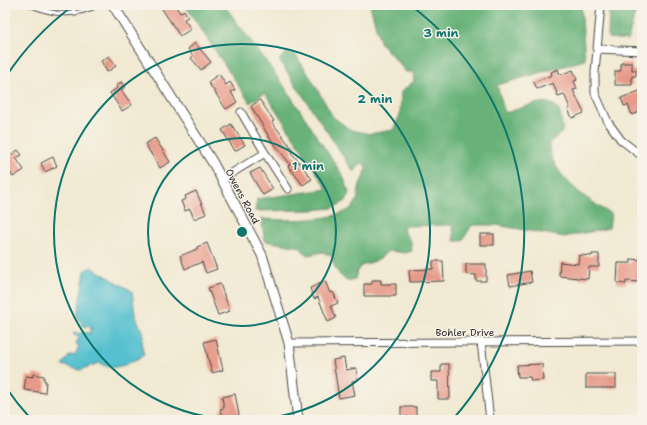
<svg xmlns="http://www.w3.org/2000/svg" width="647" height="425" viewBox="0 0 647 425" font-family="'Shantell Sans',sans-serif">
<rect width="100%" height="100%" fill="#f7f3e8"/>
<filter id="ink" filterUnits="userSpaceOnUse"><feTurbulence type="fractalNoise" baseFrequency=".025" numOctaves="2"/><feDisplacementMap in="SourceGraphic" scale="8" xChannelSelector="R" yChannelSelector="G"/><feConvolveMatrix kernelMatrix="1 2 1 2 8 2 1 2 1" color-interpolation-filters="sRGB"/></filter>
<filter id="wash" filterUnits="userSpaceOnUse"><feTurbulence type="fractalNoise" baseFrequency=".012" numOctaves="4" result="noise"/><feDisplacementMap in="SourceGraphic" scale="16" xChannelSelector="R" yChannelSelector="G"/><feGaussianBlur stdDeviation="0.9" result="paint"/><feColorMatrix in="noise" values="0 0 0 0 0 0 0 0 0 0 0 0 0 0 0 0 0 1.4 0 .05"/><feComposite in="paint" operator="in"/></filter>
<g filter="url(#wash)">
<rect width="100%" height="100%" fill="#f1e9d2"/>
<g fill="#68b279" stroke="#4a6e52">
<polygon points="185,5 224,5 282,83 343,176 349,192 346,201 333,208 312,210 255,211 257,199 327,189 265,93 250,103"/>
<path d="M370,5H581L585,60L497,85L505,113C534,105 563,87 562,132L549,143C550,175 586,199 611,214L609,228L564,237L497,225H472L462,241H454L453,225L405,226L403,230L411,242L412,251L406,253L388,251L382,257L375,261L361,266L357,271L355,279C352,280 348,281 345,279C339,277 331,262 333,257L323,252L307,255L300,247L265,241L261,219C282,220 332,222 350,209C360,202 357,194 360,184C363,177 365,175 366,167L362,162L354,172L279,60L287,52L295,54L312,80L333,117L351,130L370,134L393,130L400,115L401,92L414,81L413,72H406L380,42Z"/>
<polygon points="609,5 637,5 628,40 608,38"/>
</g>
<polygon fill="#55c0cf" stroke="#40767d" points="91,267 132,291 135,314 143,334 142,347 144,355 125,365 111,368 99,363 80,370 62,365 70,355 75,355 79,346 76,344 79,337 73,334 74,332 79,334 82,332 90,333 91,327 83,326 77,316 85,271"/>
<g id="blocks">
<g fill="#e79a89">
<polygon points="168,5 175,5 180,13 184,10 188,17 184,19 191,29 180,36 162,9"/>
<polygon points="195,43 211,62 201,70 191,58 193,56 188,49"/>
<polygon points="109,56 116,66 107,72 101,61"/>
<polygon points="621,63 632,63 632,70 636,70 636,76 632,76 632,85 615,85 615,71 621,71"/>
<polygon points="558,69 560,75 573,70 577,80 574,81 577,89 573,90 584,113 572,118 568,109 570,108 564,94 558,96 553,83 537,89 534,82 552,75 551,72"/>
<polygon points="219,74 226,85 230,82 235,90 231,92 237,102 226,109 208,82"/>
<polygon points="121,82 125,87 121,90 132,105 122,111 110,93 117,88 116,86"/>
<polygon points="642,90 642,111 632,115 628,105 624,106 621,98"/>
<polygon points="260,100 274,121 272,122 293,150 291,152 312,179 303,185 288,166 290,164 269,137 251,106"/>
<polygon points="231,124 245,145 235,151 222,130"/>
<polygon points="155,138 170,162 160,168 145,144"/>
<polygon points="5,147 11,155 18,150 22,155 16,158 24,170 13,177 5,164"/>
<polygon points="53,157 57,166 45,172 41,163"/>
<polygon points="260,168 273,189 263,195 250,173"/>
<polygon points="196,191 206,214 194,219 190,209 185,211 181,201 186,199 185,196"/>
<rect x="480" y="234" width="14" height="11"/>
<polygon points="207,243 217,269 206,273 202,262 185,269 180,256 197,249 197,247"/>
<polygon points="592,254 599,254 599,267 589,267 588,279 559,276 560,262 578,264 579,255 592,256"/>
<polygon points="631,259 641,260 641,282 626,281 626,284 617,283 618,263 631,263"/>
<polygon points="433,261 443,261 444,281 410,282 409,270 433,269"/>
<polygon points="466,264 486,264 486,281 476,281 476,275 466,274"/>
<polygon points="530,271 532,282 510,286 508,275"/>
<polygon points="372,280 381,280 381,284 396,284 396,296 364,296 364,284 372,284"/>
<polygon points="325,281 330,293 333,292 338,303 331,306 336,318 328,322 318,297 314,299 310,288"/>
<polygon points="220,284 230,311 218,315 208,288"/>
<polygon points="216,339 223,370 212,373 204,342"/>
<polygon points="344,358 346,370 356,368 358,380 352,381 355,395 339,398 333,360"/>
<polygon points="441,364 449,364 450,399 438,399 438,381 431,381 431,372 441,372"/>
<polygon points="542,364 543,380 531,381 530,377 518,377 517,365"/>
<polygon points="33,374 44,376 44,381 46,381 45,393 24,390 26,376 33,377"/>
<rect x="586" y="374" width="30" height="14"/>
<polygon points="235,394 240,420 232,420 231,415 222,417 220,409 224,408 222,397"/>
<rect x="401" y="407" width="15" height="10"/>
</g>
</g>
</g>
<g filter="url(#ink)">
<use href="#blocks" fill-opacity="0" stroke="#494844" stroke-width="1"/>
<g fill="none" stroke-linecap="round" stroke-linejoin="round">
<defs>
<g id="service">
<path d="M30,5C55,16 74,17 99,5"/>
<polyline points="71,5 75,14"/>
</g>
<g id="minor">
<polyline points="601,5 595,72 595,93 608,122 621,140 642,156"/>
<polyline points="597,49 642,51"/>
<polyline points="241,112 265,153"/>
<polyline points="222,179 265,153 288,189"/>
<polyline points="481,342 490,420"/>
<polyline points="289,343 642,341"/>
</g>
<polyline id="tertiary" points="113,5 213,163 262,255 289,343 298,420"/>
</defs>
<use href="#service" stroke="#494844" stroke-width="5.5"/>
<use href="#minor" stroke="#494844" stroke-width="9"/>
<use href="#tertiary" stroke="#494844" stroke-width="11"/>
<use href="#service" stroke="#fff" stroke-width="3.5"/>
<use href="#minor" stroke="#fff" stroke-width="7"/>
<use href="#tertiary" stroke="#fff" stroke-width="9"/>
</g>
</g>
<g fill="none" stroke="#0f766e" stroke-width="2">
<circle cx="242" cy="232" r="94"/>
<path d="M240 420A188 188 0 1 1 244 420"/>
<path d="M31 419A282 282 0 0 1 5 386M5 78A282 282 0 0 1 74 5M410 5A282 282 0 0 1 453 419"/>
</g>
<g text-anchor="middle" stroke-width="3" stroke-linejoin="round" paint-order="stroke">
<g font-size="10" fill="#2b2b2b" stroke="#f7f3e8">
<text transform="translate(243 196) rotate(62)" y="4">Owens Road</text>
<text x="465" y="336">Bohler Drive</text>
</g>
</g>
<circle cx="242" cy="232" r="6" fill="#0f766e" stroke="#f7f3e8" stroke-width="2"/>
<g font-size="12" text-anchor="middle" font-weight="bold" fill="#0f766e" stroke="#f7f3e8" stroke-width="3" stroke-linejoin="round" paint-order="stroke">
<text x="441" y="37">3 min</text>
<text x="375" y="103">2 min</text>
<text x="308" y="170">1 min</text>
</g>
<rect width="647" height="425" fill="none" stroke="#f7f3e8" stroke-width="20"/>
</svg>
